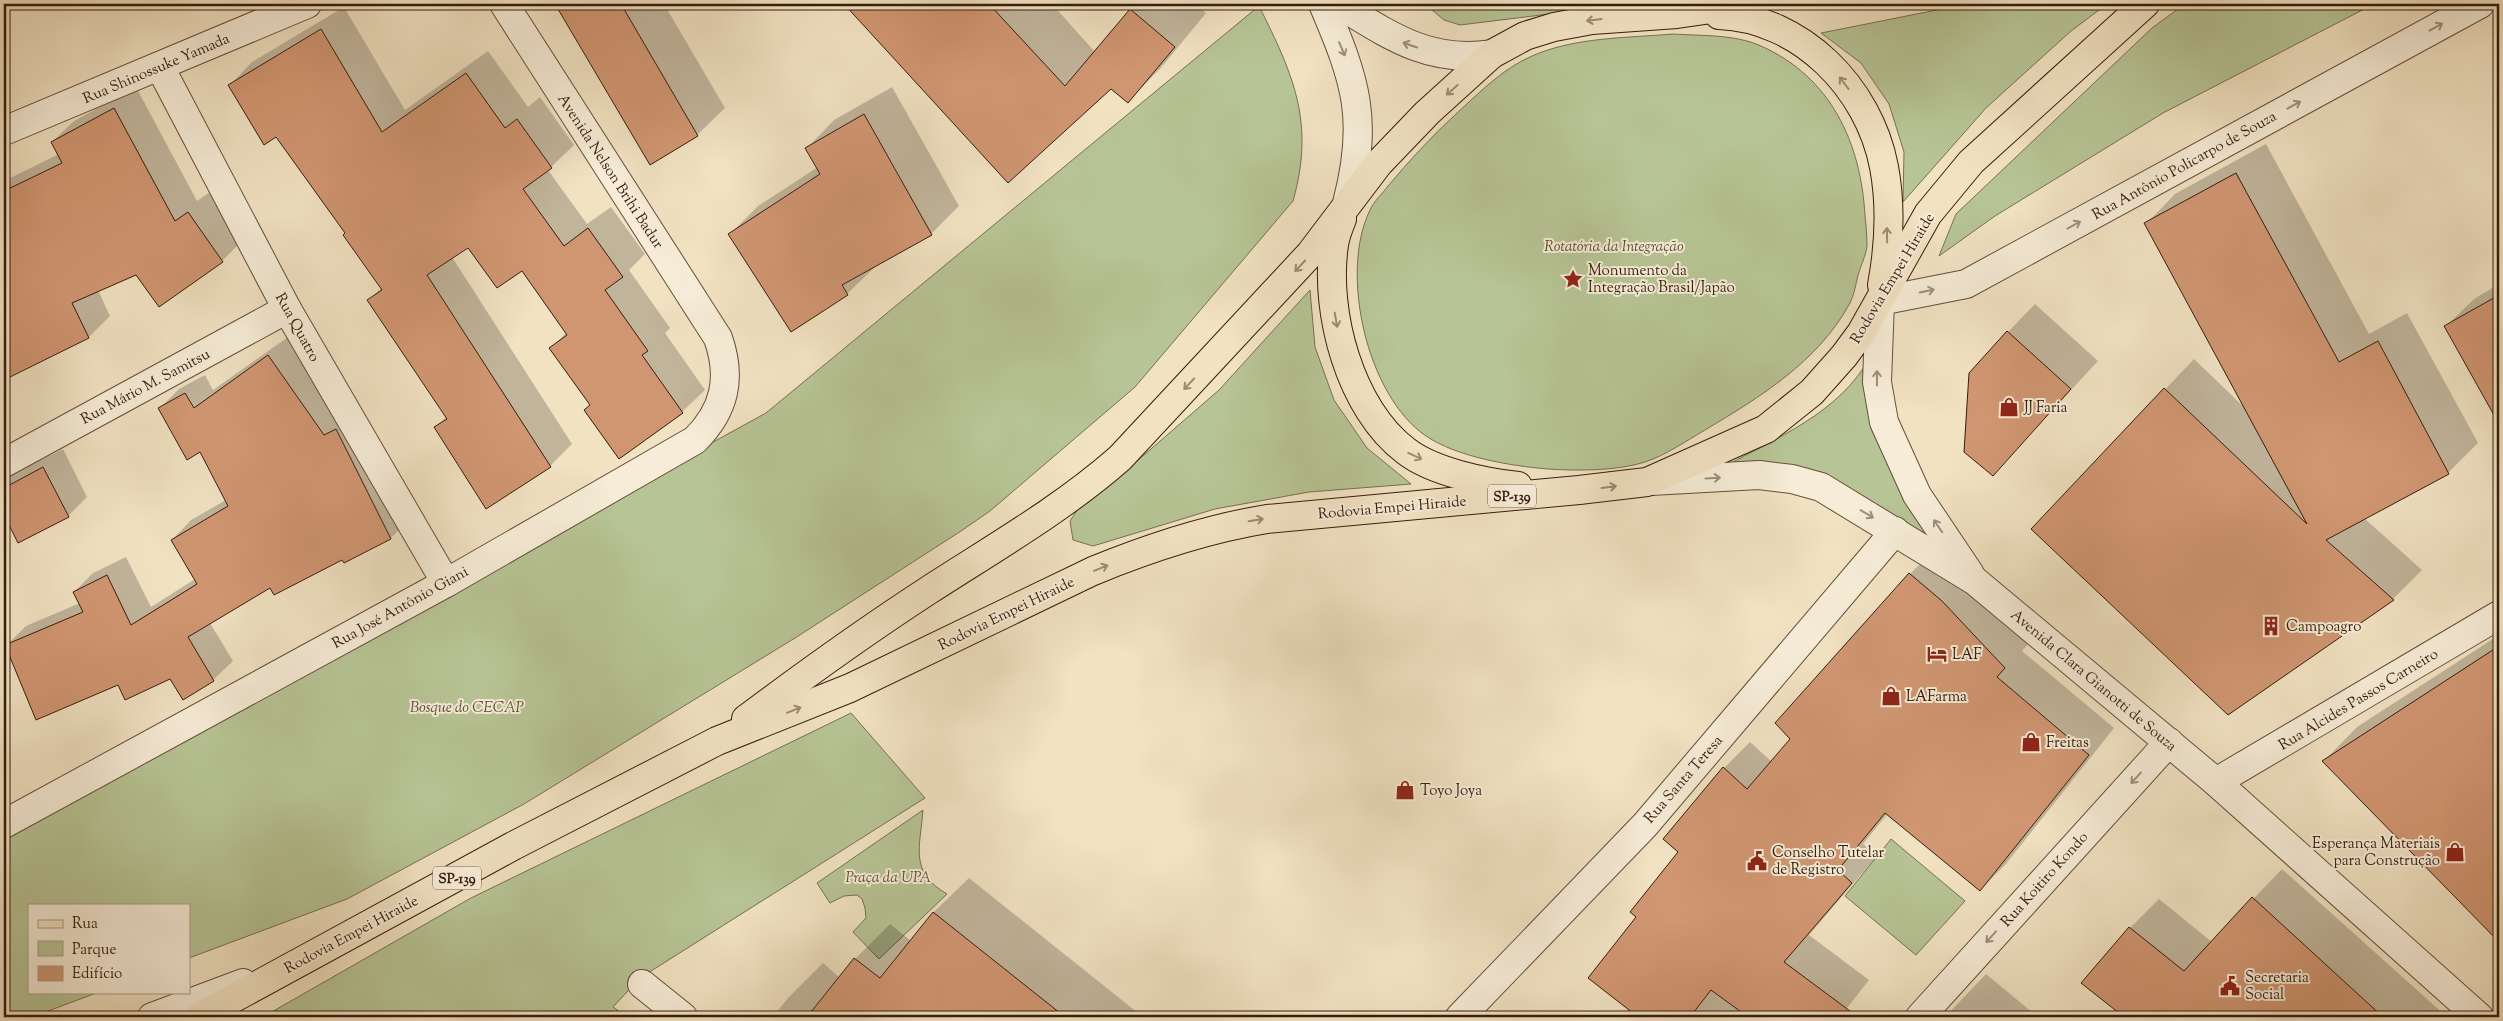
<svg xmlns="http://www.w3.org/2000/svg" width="2503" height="1021" viewBox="0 0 2503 1021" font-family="'Sorts Mill Goudy',serif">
<rect width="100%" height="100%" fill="#f1e2c2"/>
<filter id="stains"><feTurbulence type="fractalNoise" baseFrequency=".004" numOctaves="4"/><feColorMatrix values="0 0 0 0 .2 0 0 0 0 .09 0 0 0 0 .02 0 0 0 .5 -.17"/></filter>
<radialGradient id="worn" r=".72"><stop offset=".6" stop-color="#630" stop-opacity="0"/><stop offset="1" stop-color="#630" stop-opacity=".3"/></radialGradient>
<g fill="#b7c495" stroke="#777050">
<polygon points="1425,4 1631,4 1460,25 1444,20"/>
<polygon points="1967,4 2107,4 2071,31 1986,108 1903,202 1904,152 1889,104 1861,63 1821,33"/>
<polygon points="2185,4 2374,4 2163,113 1995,216 1939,256 1956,214 2152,28"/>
<path d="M1259,6C1294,76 1315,123 1293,201L1135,387L990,511L961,531L795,638L524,804L347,899L189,958V905H29V992H99L32,1017H4V832L766,413Z"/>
<path d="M1673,34C1702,36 1734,34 1761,46C1831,77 1861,143 1865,216C1866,225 1867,236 1867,246C1866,255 1861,265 1858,275C1856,284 1854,295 1850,303C1818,362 1760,397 1705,430C1686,441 1666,455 1645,462C1617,471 1578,471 1548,469C1511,466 1457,457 1426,436C1367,396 1339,273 1370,210C1374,201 1383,193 1388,186C1409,161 1431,137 1455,115C1479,93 1502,69 1532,56C1575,37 1627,38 1673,34Z"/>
<polygon points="1310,290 1315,347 1334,400 1367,448 1411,484 1309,492 1215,509 1093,546 1073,540 1070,521 1079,507 1129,468 1219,390"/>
<path d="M1871,356L1940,544L1895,521L1722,468C1777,437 1839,414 1871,356Z"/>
<polygon points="851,713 925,798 640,978 613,1007 627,1017 263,1017 471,898"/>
<path d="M923,810C920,848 909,872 947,894L879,959L853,932L866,918L865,908L862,899L857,895L844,896L830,903L817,883Z"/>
<polygon points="1891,839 1965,901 1916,955 1845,896"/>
</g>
<g fill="#0003">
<polygon points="557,4 664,4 725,108 697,135 651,163"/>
<polygon points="865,4 1052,4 1095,52 1136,4 1195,4 1206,13 1160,69 1128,101 1111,87 1008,181 855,14"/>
<polygon points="344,7 405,110 488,51 528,107 540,97 574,145 548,170 587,224 611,207 645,254 629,270 670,328 665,333 705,390 682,412 591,404 551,348 567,332 522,269 468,246 452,257 572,444 550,466 435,428 447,416 369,300 382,287 347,233 277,136 230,85 252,62"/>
<polygon points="136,87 197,201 210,192 243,240 222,261 136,273 98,290 110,316 89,337 4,379 4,181 59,154 52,142 74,121"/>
<polygon points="892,87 959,206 931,234 875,267 847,294 730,234 758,206 818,167 807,148 834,120"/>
<polygon points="2266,144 2369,334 2407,313 2478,443 2448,473 2364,518 2422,570 2393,599 2033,529 2194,359 2245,408 2146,224 2175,194"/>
<polygon points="2499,284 2499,421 2446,326 2474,299"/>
<polygon points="2035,304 2098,361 1993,474 2008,332"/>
<polygon points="288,337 410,519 391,538 345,562 343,558 271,587 210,623 233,661 213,680 183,698 170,677 119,684 7,645 26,626 80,603 74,592 93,573 126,557 151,607 195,579 172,540 191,520 226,500 201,450 160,408 179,389 205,375 213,390"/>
<polygon points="63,449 87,497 68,516 19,542 4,513 4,484 13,474"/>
<polygon points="1936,548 2030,642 2022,651 2114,728 2006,864 1980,890 1888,813 1863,844 1877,856 1809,935 1869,980 1840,1017 1640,1017 1590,978 1638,917 1680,852 1724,768 1750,742 1772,762 1792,739 1910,574"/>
<polygon points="2499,635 2499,941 2324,761 2357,727"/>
<polygon points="2282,869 2447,1017 2126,1017 2083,983 2130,928 2159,899 2212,942"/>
<polygon points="969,878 1143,1017 773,1017 788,998 823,963 840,978 855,959 890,924 911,941 934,912"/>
<polygon points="1986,974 2038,1017 1945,1017"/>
</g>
<g fill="#d09672" stroke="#371c0c">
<polygon points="555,4 621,4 698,136 650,165"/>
<polygon points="844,4 989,4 1065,86 1130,9 1175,47 1128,103 1111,89 1008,183"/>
<polygon points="321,29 382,132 466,73 505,128 517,119 552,168 523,189 564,246 588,228 623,277 605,290 648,351 642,355 683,413 619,459 584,410 590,405 549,348 567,335 522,271 497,288 468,248 427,275 551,467 486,509 434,427 447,419 367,300 382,290 343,235 345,233 276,137 264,145 228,85"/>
<polygon points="114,108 175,221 188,212 223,262 159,307 136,275 72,303 89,338 4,380 4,191 62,163 51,142"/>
<polygon points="864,114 932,235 842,285 848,295 791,332 728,234 820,174 805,148"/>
<polygon points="2236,173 2339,362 2378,341 2449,474 2326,540 2394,600 2228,715 2031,529 2164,388 2307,524 2144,223"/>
<polygon points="2499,295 2499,424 2444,326"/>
<polygon points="2007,331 2071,389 1993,476 1964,452 1969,373"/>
<polygon points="268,355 324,435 336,429 391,539 344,563 342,560 274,595 270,588 188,637 214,681 183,700 170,679 125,700 118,685 36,720 5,645 83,612 73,592 107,575 131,625 197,584 171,540 228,506 200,452 187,460 158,408 185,393 194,408"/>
<polygon points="43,467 69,517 18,543 4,515 4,488"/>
<polygon points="1909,573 1942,601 2005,668 1997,677 2089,755 1980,891 1885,813 1838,870 1852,883 1784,962 1858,1017 1748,1017 1711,990 1690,1017 1638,1017 1588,978 1636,917 1630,912 1678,852 1663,839 1723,767 1747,789 1790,739 1775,723"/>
<polygon points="2499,646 2499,942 2322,761"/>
<polygon points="2252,897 2383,1017 2124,1017 2081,983 2129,927 2184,971"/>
<polygon points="933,912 1065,1017 807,1017 854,958 880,978"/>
</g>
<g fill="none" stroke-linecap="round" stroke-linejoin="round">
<defs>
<g id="minor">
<path d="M1323,4C1356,81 1369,120 1347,203"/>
<path d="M1338,4C1389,35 1429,64 1492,54"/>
<polyline points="160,67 287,309 446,583"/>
<polyline points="4,131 307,4"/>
<polyline points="4,463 287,309"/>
<polyline points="1651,481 1759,475 1792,479 1821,487 1975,581 2216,782 2479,1017"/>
<polyline points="1970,574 1917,495 1884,422 1877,382 1880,301 1966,284 2480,4"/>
<polyline points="2216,782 2499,615"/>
<path d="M4,824L446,583L695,440C725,410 732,378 718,338L504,4"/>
<polyline points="642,984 683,1017"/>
<polyline points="152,1017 243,983"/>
<polyline points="1460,1017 1645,825 1895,531"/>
<polyline points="1920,1017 2169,742"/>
</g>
<g id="primary">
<path d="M1719,15C1801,18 1869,88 1884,167C1891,204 1889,247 1882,285"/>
<path d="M1342,219C1339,227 1335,236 1334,245C1324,312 1350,409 1406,451C1433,472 1484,482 1518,486"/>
<path d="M746,719C806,674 866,631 929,590C994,548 1062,509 1120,458L1310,254L1379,163L1427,113L1492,54L1525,36L1554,27L1592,20L1677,14L1746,4"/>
<path d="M199,1017L513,846L717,741L850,688L1093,571C1149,548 1206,529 1267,519L1579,490L1647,482L1766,429L1812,392L1844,356L1861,333L1928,214L1971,162L2145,4"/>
</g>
</defs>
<use href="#minor" stroke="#664e3a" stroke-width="30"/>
<use href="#primary" stroke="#371c0c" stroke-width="30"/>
<use href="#minor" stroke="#f6ecd7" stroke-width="28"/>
<use href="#primary" stroke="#f1e2c2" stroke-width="28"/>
</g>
<defs><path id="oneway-shaft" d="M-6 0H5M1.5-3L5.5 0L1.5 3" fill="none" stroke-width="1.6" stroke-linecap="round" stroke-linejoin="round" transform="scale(1.25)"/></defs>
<g stroke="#9d8970">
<use href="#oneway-shaft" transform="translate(1594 20) rotate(173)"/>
<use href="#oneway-shaft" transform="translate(1844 83) rotate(-127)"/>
<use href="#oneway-shaft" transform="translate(1452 90) rotate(138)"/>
<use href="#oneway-shaft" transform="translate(1887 235) rotate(-91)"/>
<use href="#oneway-shaft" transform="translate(1300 266) rotate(133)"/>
<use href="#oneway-shaft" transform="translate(1336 320) rotate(80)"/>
<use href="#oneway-shaft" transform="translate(1189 384) rotate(133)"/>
<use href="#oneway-shaft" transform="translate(1415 456) rotate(25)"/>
<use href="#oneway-shaft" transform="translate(1609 487) rotate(-7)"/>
<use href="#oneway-shaft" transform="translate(1256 520) rotate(-10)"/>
<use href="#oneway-shaft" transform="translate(1101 568) rotate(-22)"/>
<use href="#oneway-shaft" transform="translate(794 710) rotate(-22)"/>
</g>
<g stroke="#a08e7c">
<use href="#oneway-shaft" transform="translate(2436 27) rotate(-29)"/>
<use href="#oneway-shaft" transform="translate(1410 45) rotate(-161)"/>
<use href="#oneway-shaft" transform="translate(1342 49) rotate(67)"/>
<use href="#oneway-shaft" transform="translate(2294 105) rotate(-29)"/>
<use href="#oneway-shaft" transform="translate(2074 225) rotate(-29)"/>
<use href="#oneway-shaft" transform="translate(1927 291) rotate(-11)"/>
<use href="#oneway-shaft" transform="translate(1877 378) rotate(-90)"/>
<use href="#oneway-shaft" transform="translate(1713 478) rotate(-3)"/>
<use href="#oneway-shaft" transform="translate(1867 514) rotate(31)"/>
<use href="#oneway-shaft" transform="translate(1938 526) rotate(-124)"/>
<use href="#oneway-shaft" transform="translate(2136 778) rotate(132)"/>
<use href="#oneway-shaft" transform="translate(1991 937) rotate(132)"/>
</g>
<defs>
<symbol id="sight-bare" viewBox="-9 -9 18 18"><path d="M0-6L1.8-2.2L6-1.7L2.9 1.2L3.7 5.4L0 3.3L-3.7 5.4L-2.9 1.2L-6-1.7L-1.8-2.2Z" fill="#8f2418" stroke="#f6ecd7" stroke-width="2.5" paint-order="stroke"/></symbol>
<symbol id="shop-bare" viewBox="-9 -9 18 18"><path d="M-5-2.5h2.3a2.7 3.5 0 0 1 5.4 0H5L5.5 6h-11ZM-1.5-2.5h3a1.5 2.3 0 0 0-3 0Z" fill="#8f2418" stroke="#f6ecd7" stroke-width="2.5" paint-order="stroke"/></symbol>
<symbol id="building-bare" viewBox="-9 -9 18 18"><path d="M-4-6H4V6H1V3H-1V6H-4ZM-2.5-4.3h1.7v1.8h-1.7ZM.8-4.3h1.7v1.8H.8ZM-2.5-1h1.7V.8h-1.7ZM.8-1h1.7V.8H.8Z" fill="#8f2418" stroke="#f6ecd7" stroke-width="2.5" paint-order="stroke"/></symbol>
<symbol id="hotel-bare" viewBox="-9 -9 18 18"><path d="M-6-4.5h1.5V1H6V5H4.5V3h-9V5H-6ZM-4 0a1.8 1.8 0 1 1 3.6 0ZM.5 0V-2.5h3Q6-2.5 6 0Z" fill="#8f2418" stroke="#f6ecd7" stroke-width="2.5" paint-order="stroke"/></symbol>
<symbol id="civic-bare" viewBox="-9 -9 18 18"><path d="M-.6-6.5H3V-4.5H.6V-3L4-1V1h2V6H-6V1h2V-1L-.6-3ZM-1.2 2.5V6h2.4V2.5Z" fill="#8f2418" stroke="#f6ecd7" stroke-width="2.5" paint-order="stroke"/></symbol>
</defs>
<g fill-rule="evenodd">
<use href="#sight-bare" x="1559" y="265" width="28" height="28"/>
<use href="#shop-bare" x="1995" y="393" width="28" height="28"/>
<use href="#building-bare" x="2257" y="612" width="28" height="28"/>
<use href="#hotel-bare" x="1923" y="640" width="28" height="28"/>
<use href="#shop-bare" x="1877" y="682" width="28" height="28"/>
<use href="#shop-bare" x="2017" y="728" width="28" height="28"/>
<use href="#shop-bare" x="1391" y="776" width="28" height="28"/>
<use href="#shop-bare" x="2441" y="838" width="28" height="28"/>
<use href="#civic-bare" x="1743" y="847" width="28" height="28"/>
<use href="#civic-bare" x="2216" y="972" width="28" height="28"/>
</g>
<g text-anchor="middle" stroke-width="4" stroke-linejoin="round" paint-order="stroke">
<g fill="#f6ecd7" stroke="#705a49" stroke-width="1">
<rect x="1488" y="484.5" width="48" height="23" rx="4"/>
<rect x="433" y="866.5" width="48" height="23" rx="4"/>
</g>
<g font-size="14" font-weight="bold" fill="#371c0c">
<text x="1512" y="501">SP-139</text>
<text x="457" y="883">SP-139</text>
</g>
<g font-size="15" fill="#371c0c" stroke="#f6ecd7">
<text transform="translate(156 68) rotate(-23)" y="5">Rua Shinossuke Yamada</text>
<text transform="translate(2184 165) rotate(-29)" y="5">Rua Antônio Policarpo de Souza</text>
<text transform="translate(611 171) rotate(57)" y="5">Avenida Nelson Brihi Badur</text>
<text transform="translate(1892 278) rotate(-59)" y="5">Rodovia Empei Hiraide</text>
<text transform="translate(298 327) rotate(61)" y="5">Rua Quatro</text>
<text transform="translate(145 386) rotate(-28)" y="5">Rua Mário M. Samitsu</text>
<text transform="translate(1392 507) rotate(-5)" y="5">Rodovia Empei Hiraide</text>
<text transform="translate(400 607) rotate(-29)" y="5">Rua José Antônio Giani</text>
<text transform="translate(1006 613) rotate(-26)" y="5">Rodovia Empei Hiraide</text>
<text transform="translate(2094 680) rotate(40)" y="5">Avenida Clara Gianotti de Souza</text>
<text transform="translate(2358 699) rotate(-31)" y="5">Rua Alcides Passos Carneiro</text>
<text transform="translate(1683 779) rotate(-49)" y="5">Rua Santa Teresa</text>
<text transform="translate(2044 879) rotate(-48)" y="5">Rua Koitiro Kondo</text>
<text transform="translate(351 934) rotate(-28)" y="5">Rodovia Empei Hiraide</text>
</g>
<g font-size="15" font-style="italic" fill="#5d4e35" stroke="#f6ecd7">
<text x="1614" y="251">Rotatória da Integração</text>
<text x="467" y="712">Bosque do CECAP</text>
<text x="888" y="882">Praça da UPA</text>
</g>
<g font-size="15" fill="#371c0c" stroke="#f6ecd7" text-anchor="start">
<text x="1588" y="275">Monumento da<tspan x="1588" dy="17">Integração Brasil/Japão</tspan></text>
<text x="2024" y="412">JJ Faria</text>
<text x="2286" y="631">Campoagro</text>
<text x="1952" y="659">LAF</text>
<text x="1906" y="701">LAFarma</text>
<text x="2046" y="747">Freitas</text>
<text x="1420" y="795">Toyo Joya</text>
<text x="2440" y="848" text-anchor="end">Esperança Materiais<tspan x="2440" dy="17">para Construção</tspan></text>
<text x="1772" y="857">Conselho Tutelar<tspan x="1772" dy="17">de Registro</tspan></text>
<text x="2245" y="982">Secretaria<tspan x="2245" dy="17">Social</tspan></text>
</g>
</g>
<rect width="2503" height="1021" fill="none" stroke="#f1e2c2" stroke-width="20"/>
<rect x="5" y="5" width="2493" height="1011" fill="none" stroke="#371c0c" stroke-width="2.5"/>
<rect x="10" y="10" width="2483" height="1001" fill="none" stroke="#371c0c"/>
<rect x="28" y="904" width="162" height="90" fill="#f6ecd7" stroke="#aa9986"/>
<rect x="38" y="920" width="25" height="8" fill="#f1e2c2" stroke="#aa9986"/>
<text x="72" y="928" font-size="15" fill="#371c0c">Rua</text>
<rect x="38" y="941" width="25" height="15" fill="#b7c495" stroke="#aa9986"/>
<text x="72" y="954" font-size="15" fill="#371c0c">Parque</text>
<rect x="38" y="966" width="25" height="15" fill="#d09672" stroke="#aa9986"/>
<text x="72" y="978" font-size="15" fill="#371c0c">Edifício</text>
<rect width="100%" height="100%" filter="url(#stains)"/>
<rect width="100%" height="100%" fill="url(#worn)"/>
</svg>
